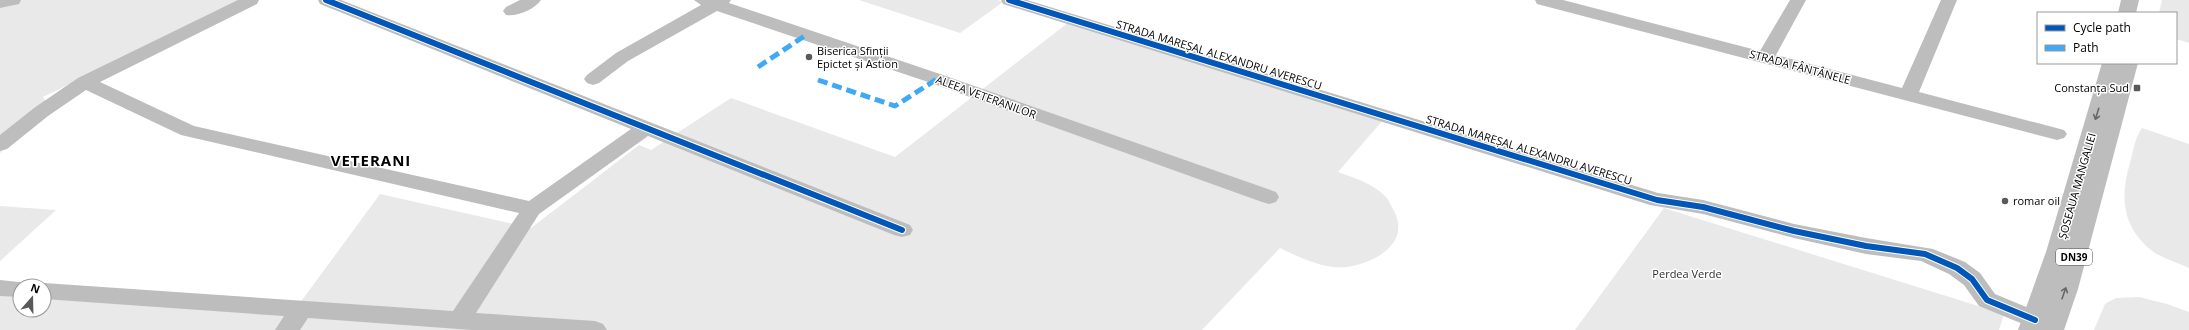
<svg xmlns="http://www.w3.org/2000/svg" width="2189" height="330" viewBox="0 0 2189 330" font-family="'Open Sans',sans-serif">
<rect width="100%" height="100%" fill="#fff"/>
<g fill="#e9e9e9">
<polygon points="0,0 243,0 43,97 52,110 0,153"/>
<polygon points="859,0 998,0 1003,2 960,33"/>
<polygon points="2162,0 2189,0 2189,43 2176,39 2176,13 2159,13"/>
<path d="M1069,22L1383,120L1338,172C1355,178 1371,183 1384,195C1389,199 1391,206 1394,211C1411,243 1375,263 1347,267C1325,270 1299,257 1280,248L1202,330H0V285L20,286V310H44V288L297,307L380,194L531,228L639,145L651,150L731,98L895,157Z"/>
<path d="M2142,128L2189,144V268C2178,263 2165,259 2155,253C2123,230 2119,199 2130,163C2133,152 2135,137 2142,128Z"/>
<polygon points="0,206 56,210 0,261"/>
<polygon points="1664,208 2004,314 1999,330 1575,330"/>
<polygon points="2139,297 2167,304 2189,312 2189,330 2094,330 2105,304 2116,298"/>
</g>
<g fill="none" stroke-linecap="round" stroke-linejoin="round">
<g fill="#bdbdbd" fill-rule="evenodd">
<polygon points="0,0 21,0 19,4 0,8"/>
<polygon points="238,0 259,0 257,4 100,82 194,126 529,201 631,129 320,4 318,0 341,0 910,225 913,230 910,235 902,237 894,235 648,136 539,214 476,313 595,321 603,324 607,330 472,330 308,318 300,330 275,330 284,316 44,299 44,286 36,286 44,283 453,311 519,213 181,135 86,90 48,116 7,149 0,151 0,135 34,108 78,78"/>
<path d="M520,0H541C535,9 517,17 506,15L503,11L506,7Z"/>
<polygon points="694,0 731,0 729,3 943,75 1276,192 1279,197 1276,202 1269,204 1262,202 931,83 717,11 628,61 599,83 593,85 587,83 584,79 587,75 616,53 701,5"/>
<polygon points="1001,0 1027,0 1658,193 1703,200 1794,224 1866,238 1933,249 1965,262 1980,273 1995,294 2043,314 2046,320 2043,326 2035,329 1979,306 1964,285 1949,274 1921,261 1866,254 1794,238 1703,214 1650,205 1003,4"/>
<polygon points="1535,0 1563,0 1760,51 1790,0 1806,0 1776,55 1902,88 1941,0 1957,0 1919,92 2064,130 2067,134 2064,138 2057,140 1537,4"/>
<polygon points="0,280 28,283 29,286 20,286 20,297 0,296"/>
</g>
<g fill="#bdbdbd" fill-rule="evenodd">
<polygon points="2121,0 2139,0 2136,13 2118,13"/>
<polygon points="2102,63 2138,63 2078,289 2064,330 2018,330 2046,252"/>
</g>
<g stroke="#3fa9f5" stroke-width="5" stroke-dasharray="10 5" stroke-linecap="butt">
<polyline points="758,67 806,35"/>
<polyline points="818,80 895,106 937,79"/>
</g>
<defs>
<g id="cycleway">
<polyline points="326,0 902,230"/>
<polyline points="1009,0 1657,200 1703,207 1794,231 1866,246 1925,254 1957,268 1972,279 1987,300 2035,320"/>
</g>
</defs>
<use href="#cycleway" stroke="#fff" stroke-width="8"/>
<use href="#cycleway" stroke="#0057b8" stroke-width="6"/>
</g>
<defs><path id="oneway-shaft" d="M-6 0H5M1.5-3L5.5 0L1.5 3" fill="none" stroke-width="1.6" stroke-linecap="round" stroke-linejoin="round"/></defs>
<g stroke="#686868">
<use href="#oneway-shaft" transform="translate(2097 114) rotate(107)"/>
<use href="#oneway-shaft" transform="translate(2064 293) rotate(-71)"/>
</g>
<g fill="#595959" stroke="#fff" stroke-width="1.5">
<circle cx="809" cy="57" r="4"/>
<rect x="2133" y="84" width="8" height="8" rx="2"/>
<circle cx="2005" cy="201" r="4"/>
</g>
<g text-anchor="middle" stroke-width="3" stroke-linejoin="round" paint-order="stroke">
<rect fill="#fff" stroke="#4c4c4c" stroke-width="1" x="2056" y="249" width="36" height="16" rx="3"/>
<g font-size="10" font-weight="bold" fill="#000">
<text x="2074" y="261">DN39</text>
</g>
<g font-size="11" fill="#000" stroke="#fff" text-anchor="start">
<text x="817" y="55">Biserica Sfinții<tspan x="817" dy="13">Epictet și Astion</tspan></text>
<text x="2129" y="92" text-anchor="end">Constanța Sud</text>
<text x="2013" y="205">romar oil</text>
</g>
<g font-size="11" fill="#000" stroke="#fff">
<text transform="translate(1219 55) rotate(17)" y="4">STRADA MAREȘAL ALEXANDRU AVERESCU</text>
<text transform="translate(1800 67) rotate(15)" y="4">STRADA FÂNTÂNELE</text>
<text transform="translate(986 97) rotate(20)" y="4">ALEEA VETERANILOR</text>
<text transform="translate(1529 150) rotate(17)" y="4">STRADA MAREȘAL ALEXANDRU AVERESCU</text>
<text transform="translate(2077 186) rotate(-74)" y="4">ȘOSEAUA MANGALIEI</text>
</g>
<g font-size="11" fill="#2e2e2e" stroke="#fff">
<text x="1687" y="278">Perdea Verde</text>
</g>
<g font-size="15" font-weight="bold" letter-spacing="1" fill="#000" stroke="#fff">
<text x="371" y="166">VETERANI</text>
</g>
</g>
<rect x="2037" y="12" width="140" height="52" fill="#ffffff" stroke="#999999"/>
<rect x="2045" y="25" width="20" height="6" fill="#0057b8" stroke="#999999"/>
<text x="2073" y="32" font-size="12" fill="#000000">Cycle path</text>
<rect x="2045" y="45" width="20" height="6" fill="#3fa9f5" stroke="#999999"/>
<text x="2073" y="52" font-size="12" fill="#000000">Path</text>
<g transform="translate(32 298) rotate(20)"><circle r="19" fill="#ffffff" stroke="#999999"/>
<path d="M0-3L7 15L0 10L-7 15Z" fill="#595959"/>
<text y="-6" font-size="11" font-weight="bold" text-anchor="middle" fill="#000000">N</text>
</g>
</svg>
